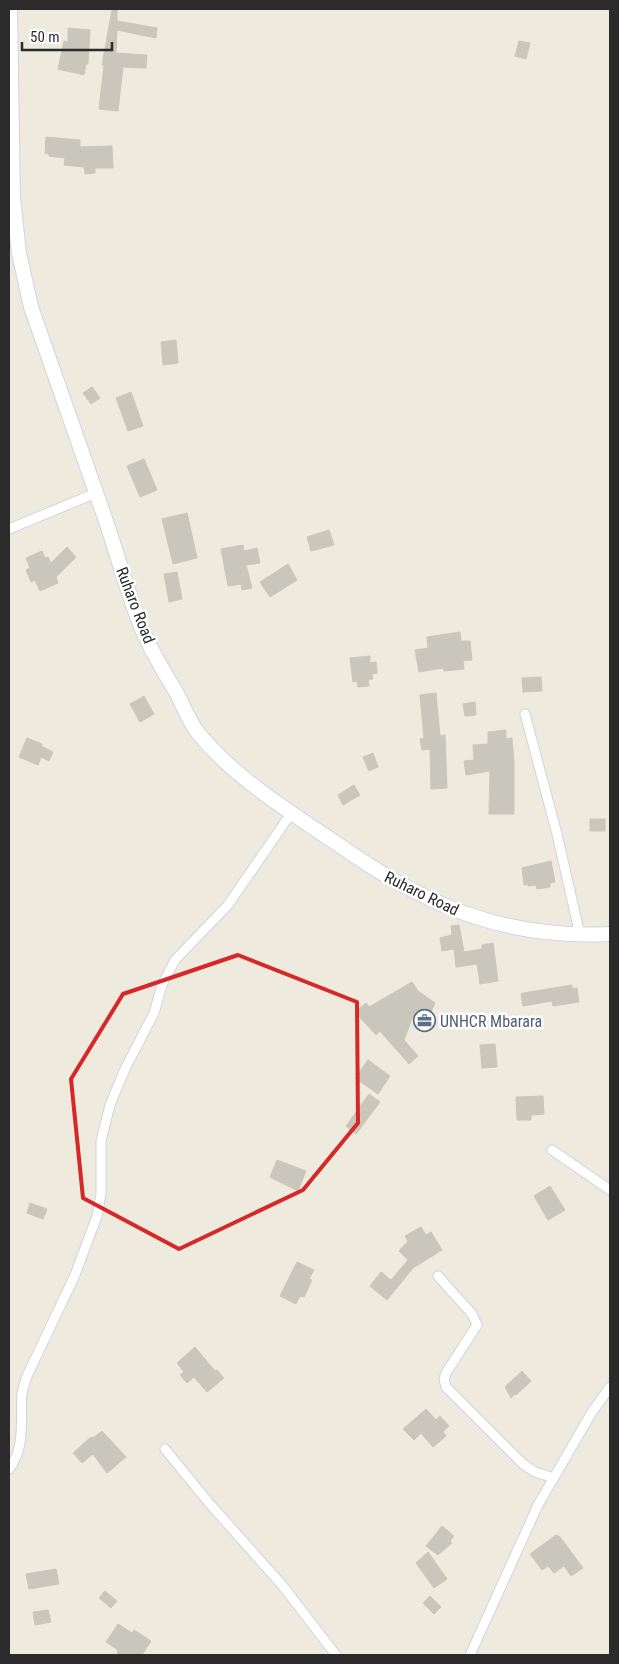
<svg xmlns="http://www.w3.org/2000/svg" width="619" height="1664" viewBox="0 0 619 1664" font-family="'Roboto Condensed',sans-serif">
<rect width="100%" height="100%" fill="#eeeadd"/>
<g fill="#c9c7bb" stroke="#cac7b6">
<polygon points="112,10 117,10 117,21 157,28 156,38 117,30 116,53 147,55 146,68 123,67 118,111 99,109 104,65 102,65"/>
<polygon points="68,28 90,30 88,64 86,64 84,75 58,69 64,41 68,42"/>
<polygon points="519,41 530,43 526,59 515,56"/>
<polygon points="46,137 80,140 80,147 112,146 113,168 95,168 95,173 85,174 84,167 64,165 65,158 49,156 49,154 45,153"/>
<polygon points="176,340 178,363 163,365 161,342"/>
<polygon points="92,387 100,398 91,404 83,393"/>
<polygon points="131,392 143,426 128,431 116,398"/>
<polygon points="144,459 157,490 140,497 127,466"/>
<polygon points="187,513 197,558 173,564 162,519"/>
<polygon points="329,530 334,545 311,551 307,537"/>
<polygon points="243,545 244,551 257,548 260,563 246,565 252,588 242,590 241,584 228,586 221,549"/>
<polygon points="67,547 76,557 56,577 58,583 40,591 35,580 31,582 26,570 30,568 26,558 42,551 45,558 48,557 51,563"/>
<polygon points="288,564 297,580 270,597 260,582"/>
<polygon points="177,572 182,599 169,602 164,574"/>
<polygon points="460,632 461,641 470,641 472,660 463,661 464,669 444,671 443,668 419,672 415,650 428,648 427,637"/>
<polygon points="370,656 370,663 376,662 377,673 372,674 373,679 368,680 369,686 358,687 357,681 353,682 350,658"/>
<polygon points="541,677 542,691 523,692 522,678"/>
<polygon points="436,693 440,736 445,735 447,788 431,789 430,749 422,750 420,739 424,738 420,695"/>
<polygon points="144,696 154,714 140,722 130,704"/>
<polygon points="475,702 476,715 465,716 463,704"/>
<polygon points="506,730 506,739 512,738 514,762 514,814 489,814 490,771 466,775 464,761 474,760 473,745 488,744 488,732"/>
<polygon points="27,738 42,744 41,746 53,752 49,761 41,757 38,765 19,757"/>
<polygon points="373,753 378,767 369,771 363,757"/>
<polygon points="354,785 360,795 343,805 338,795"/>
<rect x="590" y="819" width="15" height="12"/>
<polygon points="551,861 555,882 550,883 550,887 537,889 536,885 528,886 528,884 524,885 522,868"/>
<polygon points="459,925 464,952 482,949 482,945 493,943 498,981 480,984 477,964 456,967 454,949 442,951 440,938 452,935 451,926"/>
<polygon points="412,982 418,991 435,1003 430,1014 413,1016 404,1040 418,1056 409,1064 380,1031 376,1035 355,1012 366,1003 369,1007"/>
<polygon points="572,985 572,989 577,988 579,1002 553,1006 552,1001 523,1006 521,994 523,993"/>
<polygon points="495,1044 497,1067 482,1068 480,1045"/>
<polygon points="368,1060 390,1076 378,1094 355,1078"/>
<polygon points="369,1094 380,1102 356,1134 346,1126"/>
<polygon points="543,1096 544,1114 531,1115 531,1120 517,1120 516,1097"/>
<polygon points="277,1160 306,1171 298,1191 270,1177"/>
<polygon points="550,1186 565,1210 548,1220 534,1196"/>
<polygon points="30,1203 47,1209 43,1219 27,1213"/>
<polygon points="421,1227 426,1235 431,1232 442,1250 413,1268 387,1300 370,1286 381,1272 391,1280 408,1260 399,1251 408,1241 405,1236"/>
<polygon points="297,1262 314,1270 309,1279 312,1280 304,1297 300,1296 296,1304 280,1296"/>
<polygon points="195,1347 215,1371 217,1370 224,1378 207,1392 194,1377 187,1383 180,1375 184,1372 177,1363"/>
<polygon points="522,1371 531,1381 516,1395 515,1394 511,1398 505,1387"/>
<polygon points="426,1409 436,1420 440,1416 449,1426 443,1432 446,1436 433,1447 421,1433 414,1440 403,1429"/>
<polygon points="102,1431 126,1457 107,1473 93,1454 82,1463 73,1453 91,1437 93,1438"/>
<polygon points="442,1526 454,1536 450,1541 452,1543 438,1555 426,1546"/>
<polygon points="556,1535 560,1537 583,1568 571,1576 564,1566 554,1573 548,1566 542,1570 530,1554"/>
<polygon points="428,1552 447,1579 434,1588 416,1563"/>
<polygon points="56,1569 59,1584 29,1589 26,1574"/>
<polygon points="105,1591 117,1601 111,1608 99,1598"/>
<polygon points="430,1596 441,1607 434,1614 423,1603"/>
<polygon points="48,1610 51,1622 35,1625 33,1612"/>
<polygon points="118,1624 132,1633 134,1630 151,1641 142,1655 117,1655 118,1650 106,1642"/>
</g>
<g fill="none" stroke-linecap="round" stroke-linejoin="round">
<defs>
<g id="street">
<polyline points="9,529 96,493"/>
<polyline points="525,714 557,834 580,935"/>
<polyline points="552,1150 610,1190"/>
<polyline points="438,1276 472,1314 477,1325 446,1373 444,1379 446,1387 523,1464 535,1472 554,1478"/>
<polyline points="165,1449 209,1503 282,1585 336,1655"/>
<path d="M9,1469C26,1447 20,1421 22,1394C23,1388 25,1382 27,1376L75,1275L97,1216L101,1194V1141L110,1105L125,1069L154,1013L162,985L175,960L228,905L292,812"/>
<polyline points="470,1655 538,1505 592,1412 610,1387"/>
</g>
<path id="secondary" d="M10,9L13,198L19,253L31,307C56,379 82,451 107,524C119,560 129,599 144,634C153,654 165,673 176,692C183,705 189,721 198,733C238,782 300,818 352,854C433,909 511,939 610,934"/>
</defs>
<use href="#street" stroke="#d2d2e5" stroke-width="11"/>
<use href="#secondary" stroke="#d2d2e5" stroke-width="16"/>
<use href="#street" stroke="#fff" stroke-width="9"/>
<use href="#secondary" stroke="#fff" stroke-width="14"/>
</g>
<path fill="none" stroke="#d62828" stroke-width="4" stroke-linejoin="round" d="M238,955L357,1002L358,1123L303,1190L179,1249L83,1198L71,1079L123,994Z"/>
<defs>
<symbol id="office-ring" viewBox="-11 -11 22 22"><circle r="9.5" fill="#fff" stroke="#5c6f8a" stroke-width="1.5"/><path d="M-6-3h4V-5.5h4V-3h4V5H-6ZM-1-4.5V-3h2v-1.5ZM-6 0V1H6V0Z" fill="#5c6f8a"/></symbol>
</defs>
<g fill-rule="evenodd">
<use href="#office-ring" x="412" y="1008" width="25" height="25"/>
</g>
<g text-anchor="middle" stroke-width="5" stroke-linejoin="round" paint-order="stroke">
<g font-size="16" fill="#2b2b2b" stroke="#fff">
<text transform="translate(136 605) rotate(69)" y="6">Ruharo Road</text>
<text transform="translate(422 893) rotate(26)" y="6">Ruharo Road</text>
</g>
<g font-size="16" fill="#4e5e75" stroke="#fff" text-anchor="start">
<text x="440" y="1027">UNHCR Mbarara</text>
</g>
</g>
<rect width="619" height="1664" fill="none" stroke="#2b2b2b" stroke-width="20"/>
<path d="M22 42v8h90v-8" fill="none" stroke="#2b2b2b" stroke-width="2.5"/>
<text x="30" y="42" font-size="15" fill="#2b2b2b" stroke="#ffffff" stroke-width="4" paint-order="stroke">50 m</text>
</svg>
